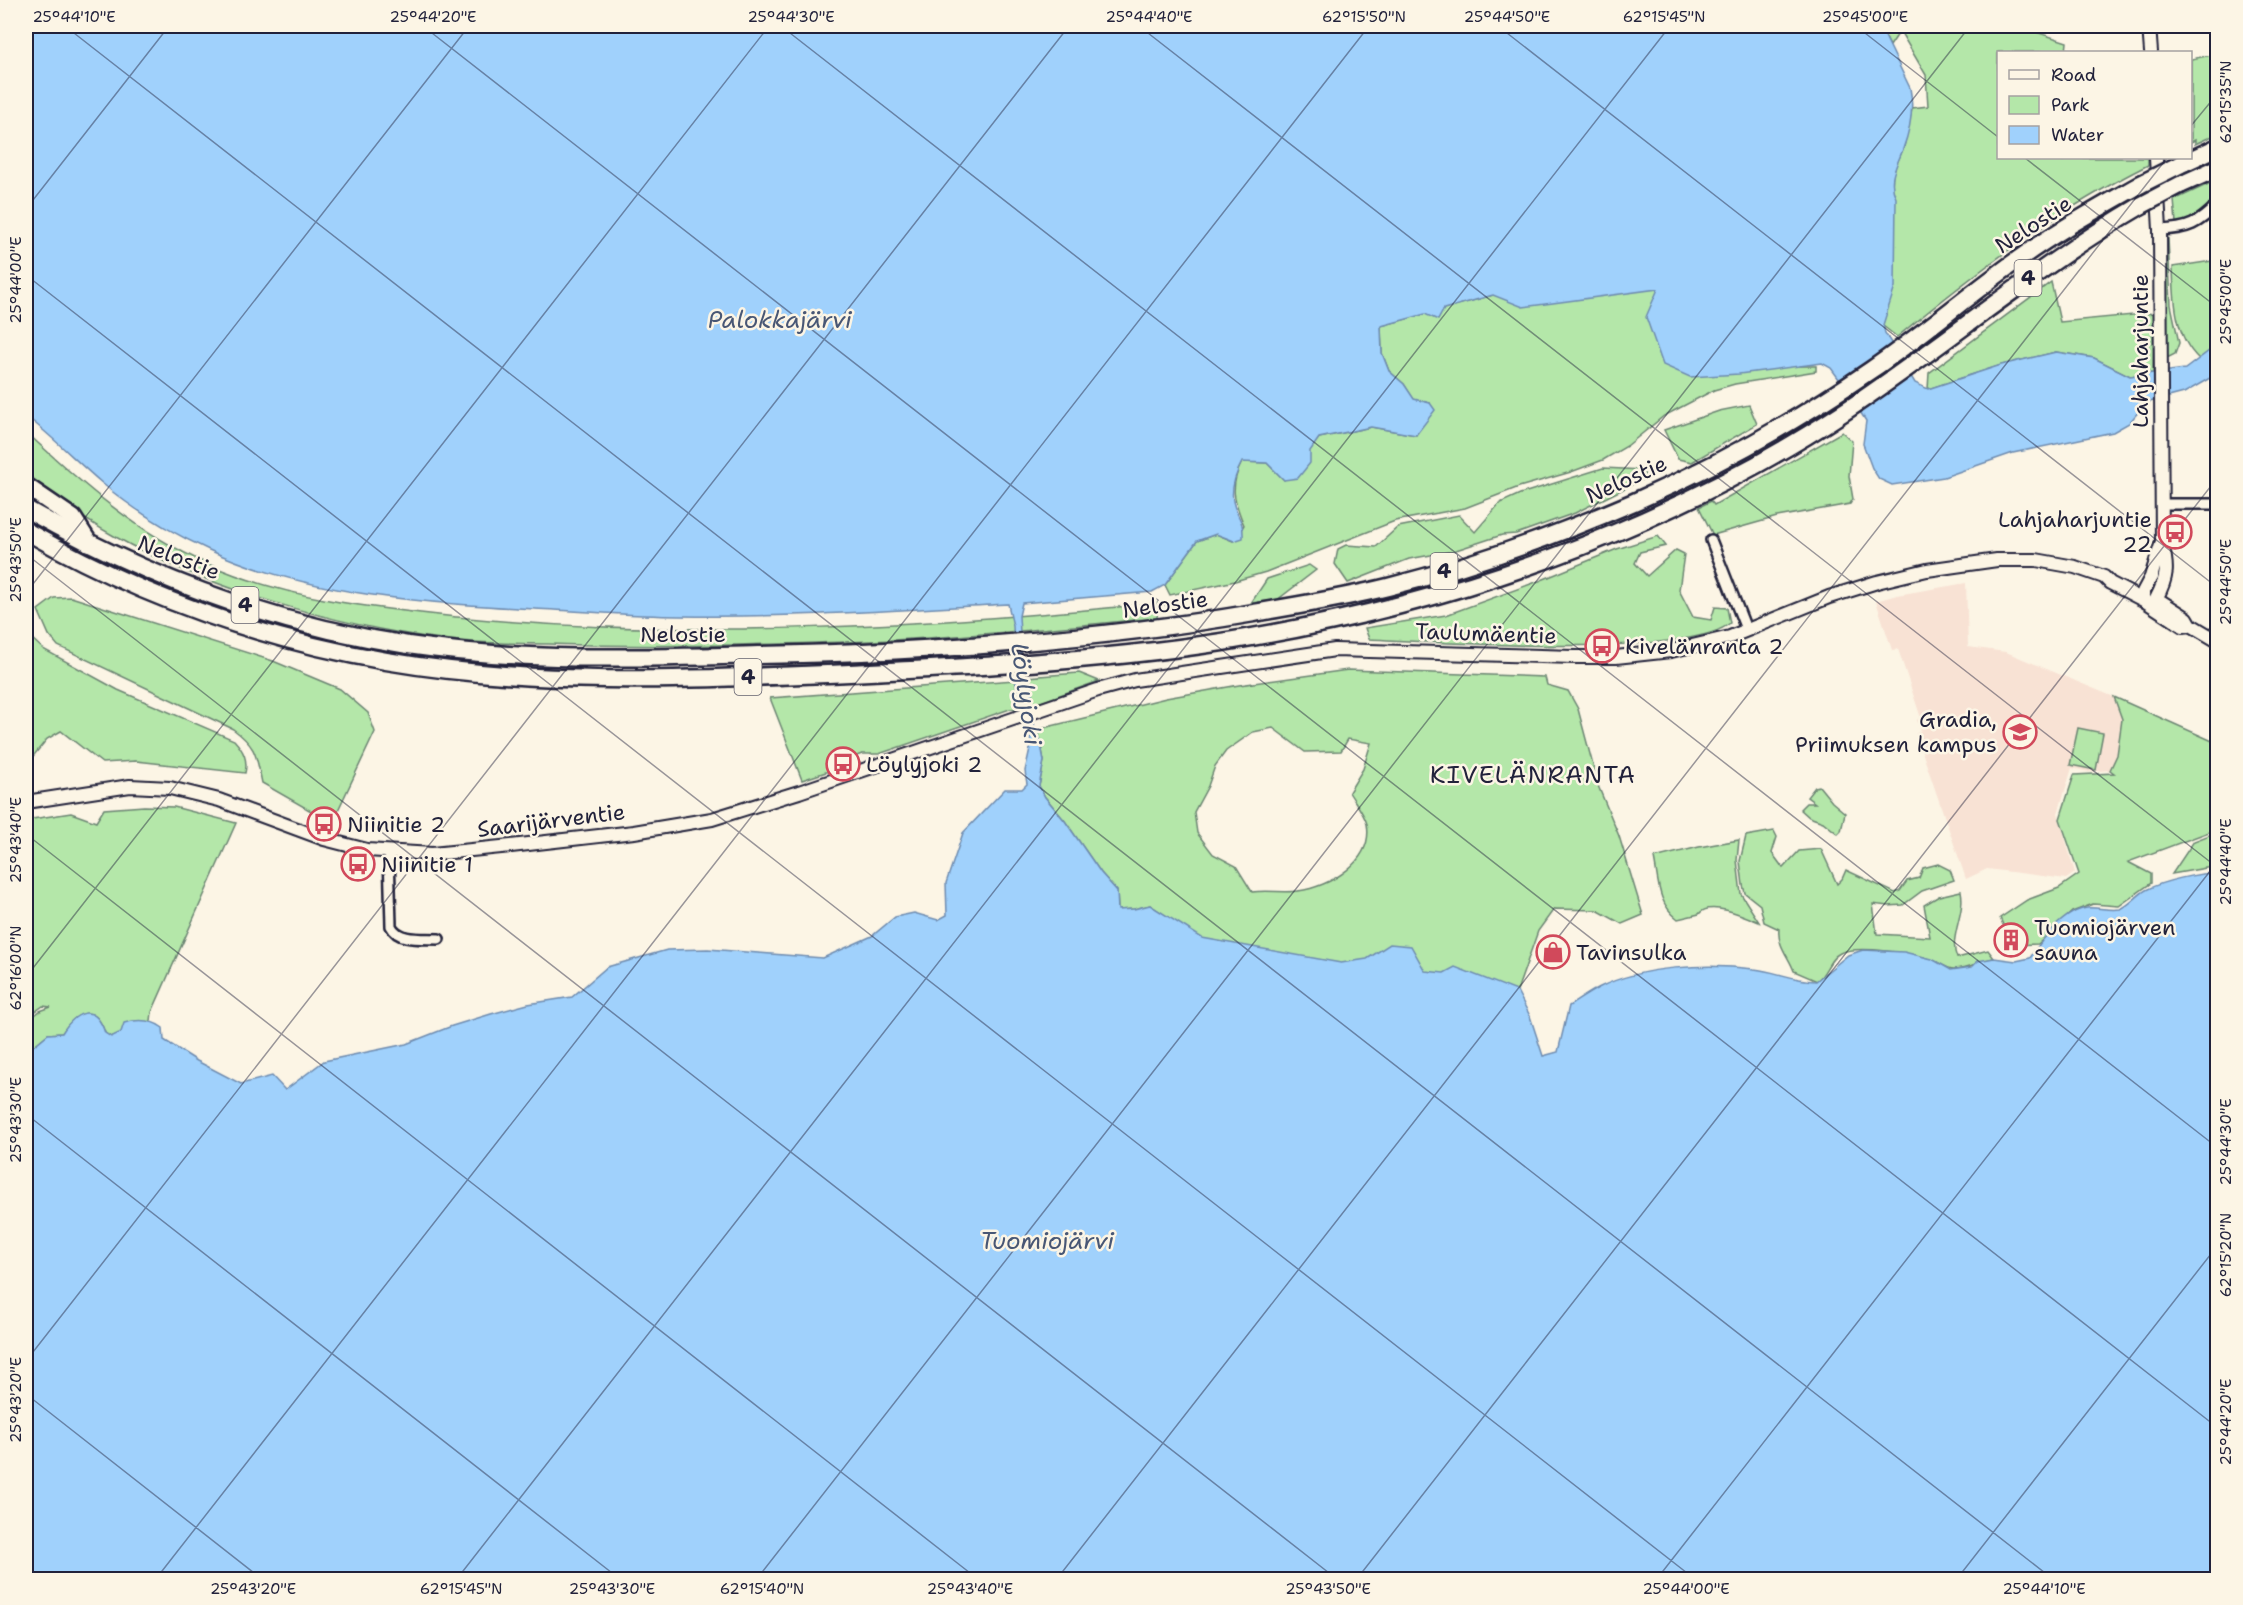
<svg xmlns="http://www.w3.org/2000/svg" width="2243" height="1605" viewBox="0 0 2243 1605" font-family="'Shantell Sans',sans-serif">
<rect width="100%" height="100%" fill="#fcf5e5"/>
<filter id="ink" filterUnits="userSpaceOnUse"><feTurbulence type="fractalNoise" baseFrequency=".0167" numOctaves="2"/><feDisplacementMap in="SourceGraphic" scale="12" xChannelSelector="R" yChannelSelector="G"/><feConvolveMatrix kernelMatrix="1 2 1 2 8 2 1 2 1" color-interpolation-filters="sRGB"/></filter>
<g filter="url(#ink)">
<polygon fill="#f8e2d4" points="1966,583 1968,647 2006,652 2114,697 2122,719 2117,755 2110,770 2089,772 2072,768 2058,813 2075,873 2066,879 1987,869 1966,879 1916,734 1921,730 1917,720 1921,718 1898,649 1892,650 1876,601 1897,595"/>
<g fill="#b4e7a9" stroke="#6b8472" stroke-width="1.5" fill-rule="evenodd">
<path d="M1880,26H2017L2067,42L2066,52H1998V158H2063V161L2071,158H2148V165C2057,210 1976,272 1897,337L1883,326L1785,214L1892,188L1893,172L1904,147L1912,108L1928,106L1926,75L1900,31L1890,46Z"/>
<polygon points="2217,54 2217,134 2195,144 2195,140 2191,142 2191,59"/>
<path d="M2217,180C2217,186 2219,195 2217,200C2210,215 2192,226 2176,223L2174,200Z"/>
<path d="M1680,231L1790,366H1816V371L1735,384L1714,390L1664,416L1627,446L1603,460L1571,472L1519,487L1465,508L1395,521L1266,572L1235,581L1170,595L1165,585L1197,541L1216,534L1233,541L1244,525C1234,501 1229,487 1242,462L1267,463L1284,480L1319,438L1371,427L1416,435L1430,403L1414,400L1404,384L1389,371L1382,353L1381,326L1493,295Z"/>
<polygon points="2166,238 2168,238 2171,305 2179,343 2175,354 2167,358"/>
<path d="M2212,261L2213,267H2217V345L2199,359C2174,336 2174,298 2173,267Z"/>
<polygon points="2051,282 2060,322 2154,313 2153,373 2130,376 2094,358 2056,352 2002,365 1928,389 1929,373"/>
<polygon points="1749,405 1757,424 1692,462 1678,459 1664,430 1719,411"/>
<path d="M26,432C82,484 137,533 208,564C286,599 373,608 457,617C690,640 925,627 1158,603L1157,618C1099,623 1040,630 982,634C900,641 818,643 736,645C673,646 610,646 548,644C513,643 477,644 442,639C337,626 206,588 114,536C83,519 54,498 26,477Z"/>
<polygon points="1842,432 1852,441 1849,476 1853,499 1850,504 1777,517 1713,535 1699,507 1711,501 1714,505"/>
<polygon points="1603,468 1643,470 1645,478 1575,513 1516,534 1502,535 1453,551 1409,559 1348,583 1335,564 1338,549 1346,545 1376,547 1398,527 1459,515 1475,532 1500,503 1520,494"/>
<path d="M1658,536L1666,546L1640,552L1635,563L1647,576L1676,550L1684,554L1679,590L1693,617L1711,620L1715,607L1727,608L1730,623C1691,659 1431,642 1369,639L1365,628L1446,615L1539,581L1617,549Z"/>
<polygon points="1309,565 1316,570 1277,600 1251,603 1267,579"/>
<path d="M71,597L273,661L340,689L368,713L375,732L332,823L262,783C256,755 257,747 233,729L58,646L49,635L38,610L54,598Z"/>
<path d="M29,636L43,649L118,690L234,740C244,751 248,760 245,773L136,761L102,763L61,731L47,739L26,765V637Z"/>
<path d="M1348,670L1545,677L1547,685L1568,691L1578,709L1599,788L1619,836L1643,915L1622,924L1597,910L1554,909L1538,931L1512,1005L1310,1012L1150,905L1134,909L1118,910L1117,891L1101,873L1065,821L1045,797L1039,786L1044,761L1040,739L1035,730L1166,698L1239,685ZM1273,728L1305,752L1341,751L1348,739L1371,743L1363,769L1349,792C1354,801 1364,813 1367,824C1374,861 1330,887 1298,891C1286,893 1267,890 1252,892L1236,866L1213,854L1197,833L1194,812L1208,786L1215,766L1226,751L1253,732Z"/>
<polygon points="1079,673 1099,681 1032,705 1030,681 1027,677"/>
<polygon points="1015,680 1021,703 1024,708 1010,709 879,754 862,754 835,764 829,771 802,780 770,698"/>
<polygon points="2114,697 2217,743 2217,829 2128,862 2151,874 2151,883 2119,906 2093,904 2072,912 2038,944 2012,945 2000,918 2027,900 2059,888 2079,874 2060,819 2074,775 2114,773 2110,770 2117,755 2122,719"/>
<polygon points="2078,728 2103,733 2096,770 2070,765"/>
<polygon points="1819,786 1832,802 1845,813 1841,831 1838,834 1823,822 1809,817 1800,809 1806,803 1815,803 1807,797 1815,787"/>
<path d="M144,806L174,807L236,823L152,1012L151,1021L111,1037L105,1033C95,1002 76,1012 62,1033L48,1034L26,1052V1022L40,1011L51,1007L43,1006L26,1018V820L71,813L96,822L104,809Z"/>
<path d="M1774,831L1777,837L1772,853L1783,868L1799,851L1821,849L1837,884L1842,879L1846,870L1895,893L1900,891L1907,881L1919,878L1923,868L1938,864L1950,870L1954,880L1922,891L1903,905L1888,906L1873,904L1877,934L1930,937L1924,905L1939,896L1961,891C1966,914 1948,937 1957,958L1988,950L1994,958C1978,961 1970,969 1954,969C1947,969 1940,963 1933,960C1916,953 1856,945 1840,953C1829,958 1826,974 1817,981L1794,971C1789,957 1777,945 1779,929L1764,922L1760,905L1745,893L1743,885L1740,861L1746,836Z"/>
<polygon points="2217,832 2217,866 2172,874 2194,841"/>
<path d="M1739,840L1737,860L1741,894L1759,922C1745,916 1709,900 1699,914L1678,919C1657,903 1659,882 1654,858L1699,847Z"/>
</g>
<path fill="#a0d1fc" stroke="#6e8baf" stroke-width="1.5" d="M26,26H1880L1910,88C1914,107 1910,130 1903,149C1897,166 1887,179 1896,198L1895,287L1883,325L1885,333L1915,383L1928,389L2001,365L2056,352L2094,358L2130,376L2185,369L2217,345V374L2184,393L2146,403L2129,423L2113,432L2013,453L1944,477L1892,485L1879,479L1872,468L1863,444L1866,421L1839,379L1831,368L1822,363L1739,374L1690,377L1663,365L1646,317L1658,289L1523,307L1493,295L1444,309L1438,320L1425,314L1381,326L1382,353L1389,371L1404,384L1414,399L1430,403L1435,410L1416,435L1371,427L1319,438L1310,451V463L1298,478L1284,480L1267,463L1242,462C1236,473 1231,488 1233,501C1236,517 1244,518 1243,538L1234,541L1216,534L1197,541L1165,585L1152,592L1022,603L1019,616L1021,650L1024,674L1032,687V707L1035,730L1040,739L1044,761L1039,786L1045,797L1065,821L1101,873L1117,891L1118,910L1134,909L1150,905L1202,938L1341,963L1367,959L1390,944L1411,946L1425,971L1444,973L1455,967L1517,991L1530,1016L1543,1056L1558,1052L1569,1006C1580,999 1590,992 1600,987C1642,966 1708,963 1754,969C1775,971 1795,981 1816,981L1848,955L1863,950L1904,952L1932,959L1951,970L1972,967L1978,961L1994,958L2016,961L2030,958C2042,939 2064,911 2087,908C2098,907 2110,911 2120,909C2129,906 2137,895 2146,890C2162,881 2199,873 2217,873V1579H26V1052L48,1034L62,1033C76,1011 95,1002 105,1033L111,1037L121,1032L124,1023C138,1019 151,1019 163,1028L164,1040L197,1061L241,1084L272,1076L285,1090L324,1061L406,1044L452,1026L491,1014L528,1004L572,997L607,967L667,950L708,949L823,958L872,936L895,917L914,913L938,920L947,915L946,883L963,833L1005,789H1022L1027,784L1025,771L1031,744L1028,722L1021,703L1016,684L1013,626L1008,604C899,610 790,618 680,616C632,616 583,611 535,609C426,603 310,596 209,550C172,533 135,511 103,484C77,462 53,437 26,416Z"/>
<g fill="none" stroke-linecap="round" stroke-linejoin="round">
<defs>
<g id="street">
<path d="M2160,230C2189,229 2198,224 2218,204"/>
<polyline points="2162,504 2218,504"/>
<polyline points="1711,540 1746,629"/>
<path d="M389,853L391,926C399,942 422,938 439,939"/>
</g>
<g id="secondary">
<polyline points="2149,26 2151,52"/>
<path d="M2156,599C2168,577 2168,567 2162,544L2160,230L2156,158"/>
<polyline points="2159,600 2187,618 2191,625 2218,641"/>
<polyline points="2145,601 2143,592 2151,577 2161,545"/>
<polyline points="26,802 130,786 170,788 219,800 324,839 367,850 432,854 511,846 634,832 712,819 799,792 1098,690 1135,680 1335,650 1573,657 1616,657 1671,651 1730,637 1829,597 1877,582 1927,570 1997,560 2036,560 2075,567 2104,577 2110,583 2145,601 2183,626 2191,625"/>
</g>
<g id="highway">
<polyline points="2179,165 2218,147"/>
<polyline points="2180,185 2218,168"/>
<polyline points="26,486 73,518 89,543"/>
<path d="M26,509C144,576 273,625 408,645C523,662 642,658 758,655C924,652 1091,641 1254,613C1299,605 1344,598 1388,587C1471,566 1555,536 1634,502C1716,466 1797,421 1871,370C1921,336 1967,296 2016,261C2055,232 2099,208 2141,184"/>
<path d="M26,531C137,595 260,639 386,661C530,686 682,680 827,674C959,668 1092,662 1222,642C1368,619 1510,580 1645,520C1714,489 1782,453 1844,412C1945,345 2037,266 2142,205"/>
</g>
</defs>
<use href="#street" stroke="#22223b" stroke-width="14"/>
<use href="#secondary" stroke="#22223b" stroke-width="16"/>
<use href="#highway" stroke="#22223b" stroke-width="21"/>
<use href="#street" stroke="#fcf5e5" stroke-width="9"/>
<use href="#secondary" stroke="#fcf5e5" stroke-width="12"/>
<use href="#highway" stroke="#fcf5e5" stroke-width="16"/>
<defs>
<g id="highway-bridge">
<polyline points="2141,184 2179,165"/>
<polyline points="2142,205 2180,185"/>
</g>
</defs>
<use href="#highway-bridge" stroke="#22223b" stroke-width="21" stroke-linecap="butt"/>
<use href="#highway-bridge" stroke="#fcf5e5" stroke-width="16"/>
</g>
</g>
<path fill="none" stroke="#22223b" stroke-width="1.5" stroke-opacity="0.45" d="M65,26L2054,1580M423,26L2218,1428M781,26L2218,1148M1139,26L2218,868M1498,26L2218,588M1856,26L1998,137M2214,26L2218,28M2190,127L2218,93M2025,158L2218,308M26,209L169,26M26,275L1696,1580M26,554L1338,1580M26,593L469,26M26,834L979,1580M26,977L769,26M26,1114L621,1580M26,1361L1069,26M26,1394L263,1580M155,1580L1369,26M456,1580L1670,26M756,1580L1970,26M1056,1580L2167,158M1356,1580L2218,477M1656,1580L2218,861M1956,1580L2218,1245"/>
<defs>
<symbol id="bus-ring" viewBox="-11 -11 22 22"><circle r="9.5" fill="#fcf5e5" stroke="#d1495b" stroke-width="1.5"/><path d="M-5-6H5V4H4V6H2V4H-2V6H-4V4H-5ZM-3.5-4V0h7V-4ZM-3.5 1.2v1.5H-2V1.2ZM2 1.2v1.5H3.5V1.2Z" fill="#d1495b"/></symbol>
<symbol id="university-ring" viewBox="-11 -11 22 22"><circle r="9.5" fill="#fcf5e5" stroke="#d1495b" stroke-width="1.5"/><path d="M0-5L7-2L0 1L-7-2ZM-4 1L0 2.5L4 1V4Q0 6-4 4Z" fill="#d1495b"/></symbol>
<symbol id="building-ring" viewBox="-11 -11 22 22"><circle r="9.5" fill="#fcf5e5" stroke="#d1495b" stroke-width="1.5"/><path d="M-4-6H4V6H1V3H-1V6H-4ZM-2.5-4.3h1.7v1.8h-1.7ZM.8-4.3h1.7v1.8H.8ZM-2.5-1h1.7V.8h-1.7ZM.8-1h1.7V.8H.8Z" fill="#d1495b"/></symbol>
<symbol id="shop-ring" viewBox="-11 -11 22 22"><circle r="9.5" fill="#fcf5e5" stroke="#d1495b" stroke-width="1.5"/><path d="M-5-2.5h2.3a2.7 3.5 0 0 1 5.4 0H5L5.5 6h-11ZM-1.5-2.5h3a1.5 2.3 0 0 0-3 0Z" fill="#d1495b"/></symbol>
</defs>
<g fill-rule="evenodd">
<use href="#bus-ring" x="2156" y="513" width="38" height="38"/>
<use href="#bus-ring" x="1583" y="627" width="38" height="38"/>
<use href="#university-ring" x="2001" y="713" width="38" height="38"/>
<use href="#bus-ring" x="824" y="745" width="38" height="38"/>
<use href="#bus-ring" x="305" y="805" width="38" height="38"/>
<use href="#bus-ring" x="339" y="845" width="38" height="38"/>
<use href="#building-ring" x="1992" y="921" width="38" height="38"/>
<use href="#shop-ring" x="1534" y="933" width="38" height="38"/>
</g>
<g text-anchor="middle" stroke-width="5" stroke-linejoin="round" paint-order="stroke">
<g fill="#fcf5e5" stroke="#63616e" stroke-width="1.5">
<rect x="2014.5" y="260" width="27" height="36" rx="4.5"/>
<rect x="1430.5" y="553" width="27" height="36" rx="4.5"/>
<rect x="231.5" y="587" width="27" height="36" rx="4.5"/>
<rect x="734.5" y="659" width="27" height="36" rx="4.5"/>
</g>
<g font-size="21" font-weight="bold" fill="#22223b">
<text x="2028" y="285">4</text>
<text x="1444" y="578">4</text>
<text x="245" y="612">4</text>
<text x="748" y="684">4</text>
</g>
<g font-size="22" fill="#22223b" stroke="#fcf5e5">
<text transform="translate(2033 224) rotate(-33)" y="8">Nelostie</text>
<text transform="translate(2140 351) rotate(-90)" y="8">Lahjaharjuntie</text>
<text transform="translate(1626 479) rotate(-24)" y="8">Nelostie</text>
<text transform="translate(179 557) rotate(21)" y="8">Nelostie</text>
<text transform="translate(1165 604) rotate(-8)" y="8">Nelostie</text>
<text transform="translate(1486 633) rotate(2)" y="8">Taulumäentie</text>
<text x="683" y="642">Nelostie</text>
<text transform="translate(551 820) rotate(-7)" y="8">Saarijärventie</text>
</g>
<g font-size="22" fill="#22223b" stroke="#fcf5e5" text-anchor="start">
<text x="2152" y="527" text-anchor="end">Lahjaharjuntie<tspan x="2152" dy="25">22</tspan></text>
<text x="1625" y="654">Kivelänranta 2</text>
<text x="1997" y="727" text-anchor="end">Gradia,<tspan x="1997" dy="25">Priimuksen kampus</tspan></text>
<text x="866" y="772">Löylyjoki 2</text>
<text x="347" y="832">Niinitie 2</text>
<text x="381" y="872">Niinitie 1</text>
<text x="2034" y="935">Tuomiojärven<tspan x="2034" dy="25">sauna</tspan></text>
<text x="1576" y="960">Tavinsulka</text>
</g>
<g font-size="24" font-style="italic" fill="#485775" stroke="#fcf5e5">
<text x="780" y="328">Palokkajärvi</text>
<text transform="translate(1026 694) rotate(82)" y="8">Löylyjoki</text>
<text x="1047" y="1249">Tuomiojärvi</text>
</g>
<g font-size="24" letter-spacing="1.5" fill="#22223b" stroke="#fcf5e5">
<text x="1533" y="783">KIVELÄNRANTA</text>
</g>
</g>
<rect width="2243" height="1605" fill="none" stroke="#fcf5e5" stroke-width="66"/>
<rect x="1997" y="51" width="195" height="108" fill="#fcf5e5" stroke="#a5a1a1" stroke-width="1.5"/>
<rect x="2009" y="70" width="30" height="9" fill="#fcf5e5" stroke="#a5a1a1" stroke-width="1.5"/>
<text x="2051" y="81" font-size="18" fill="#22223b">Road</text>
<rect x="2009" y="96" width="30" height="18" fill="#b4e7a9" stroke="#a5a1a1" stroke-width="1.5"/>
<text x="2051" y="111" font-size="18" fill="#22223b">Park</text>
<rect x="2009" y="126" width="30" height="18" fill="#a0d1fc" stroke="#a5a1a1" stroke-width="1.5"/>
<text x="2051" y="141" font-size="18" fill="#22223b">Water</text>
<rect x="33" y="33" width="2177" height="1539" fill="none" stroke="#22223b" stroke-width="2"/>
<g font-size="15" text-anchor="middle" fill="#22223b">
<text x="74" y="22">25°44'10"E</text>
<text x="433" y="22">25°44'20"E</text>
<text x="791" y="22">25°44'30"E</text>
<text x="1149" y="22">25°44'40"E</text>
<text x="1364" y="22">62°15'50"N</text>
<text x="1507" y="22">25°44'50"E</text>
<text x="1664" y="22">62°15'45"N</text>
<text x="1865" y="22">25°45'00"E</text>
<text transform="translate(2226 102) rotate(-90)" y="5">62°15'35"N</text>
<text transform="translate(16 280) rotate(-90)" y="5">25°44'00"E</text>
<text transform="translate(2226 302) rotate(-90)" y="5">25°45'00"E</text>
<text transform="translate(16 560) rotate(-90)" y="5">25°43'50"E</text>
<text transform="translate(2226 582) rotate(-90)" y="5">25°44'50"E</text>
<text transform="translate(16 840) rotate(-90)" y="5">25°43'40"E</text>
<text transform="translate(2226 862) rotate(-90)" y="5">25°44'40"E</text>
<text transform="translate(16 968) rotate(-90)" y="5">62°16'00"N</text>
<text transform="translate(16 1120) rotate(-90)" y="5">25°43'30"E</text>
<text transform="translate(2226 1142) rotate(-90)" y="5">25°44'30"E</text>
<text transform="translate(2226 1255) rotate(-90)" y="5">62°15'20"N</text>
<text transform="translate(16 1400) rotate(-90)" y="5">25°43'20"E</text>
<text transform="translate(2226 1422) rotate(-90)" y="5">25°44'20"E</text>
<text x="253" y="1594">25°43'20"E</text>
<text x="461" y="1594">62°15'45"N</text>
<text x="612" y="1594">25°43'30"E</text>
<text x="762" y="1594">62°15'40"N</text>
<text x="970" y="1594">25°43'40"E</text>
<text x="1328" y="1594">25°43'50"E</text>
<text x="1686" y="1594">25°44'00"E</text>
<text x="2044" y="1594">25°44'10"E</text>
</g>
</svg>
